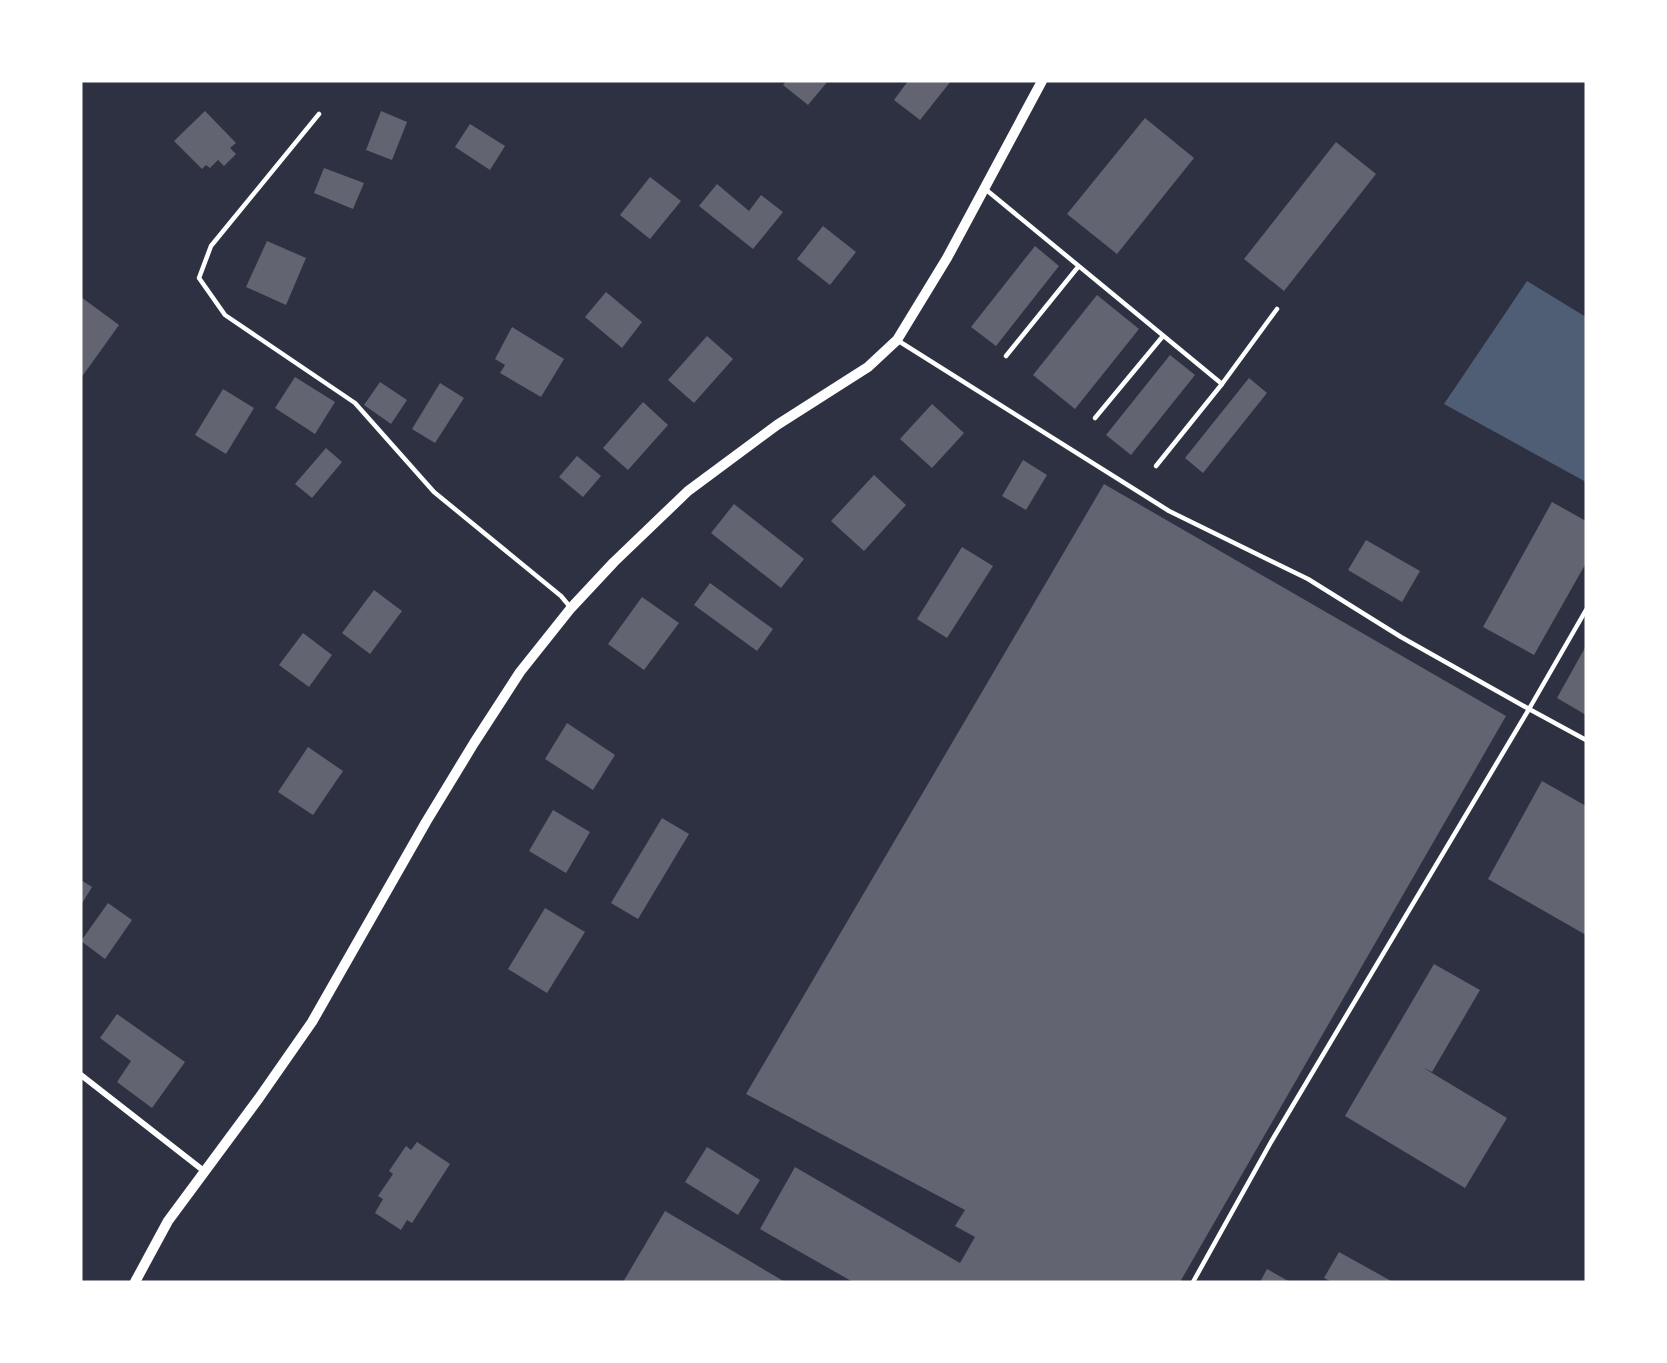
<svg xmlns="http://www.w3.org/2000/svg" width="1667" height="1363" viewBox="0 0 1667 1363" font-family="'Open Sans',sans-serif">
<rect width="100%" height="100%" fill="#2d3142"/>
<polygon fill="#4f5d75" points="1527,281 1586,317 1586,482 1444,404"/>
<g fill="#626471">
<polygon points="786,81 828,81 808,105 783,85"/>
<polygon points="908,81 951,81 920,120 894,100"/>
<polygon points="205,111 236,143 230,148 236,154 224,166 218,160 210,168 206,165 202,169 174,141"/>
<polygon points="381,111 407,122 392,160 366,150"/>
<polygon points="1145,118 1194,158 1117,254 1067,214"/>
<polygon points="470,124 505,146 490,170 455,147"/>
<polygon points="1336,142 1376,174 1284,291 1244,259"/>
<polygon points="324,168 364,183 353,209 314,193"/>
<polygon points="650,177 681,201 650,239 620,215"/>
<polygon points="717,184 749,211 761,195 783,212 753,249 699,206"/>
<polygon points="823,226 856,252 830,285 797,259"/>
<polygon points="267,241 306,258 286,305 246,287"/>
<polygon points="1035,246 1059,266 996,346 971,327"/>
<polygon points="606,292 642,322 622,348 585,317"/>
<polygon points="1097,295 1139,329 1075,409 1033,375"/>
<polygon points="81,297 119,325 81,378"/>
<polygon points="512,327 564,359 541,397 500,373 505,365 495,359"/>
<polygon points="707,336 733,359 694,403 668,380"/>
<polygon points="1170,355 1195,375 1131,455 1106,435"/>
<polygon points="295,377 335,402 315,434 275,408"/>
<polygon points="1249,378 1267,393 1203,473 1185,458"/>
<polygon points="380,382 407,400 391,424 364,405"/>
<polygon points="440,383 464,398 435,443 412,429"/>
<polygon points="223,389 254,408 226,454 195,435"/>
<polygon points="643,402 668,425 628,470 603,448"/>
<polygon points="932,404 964,433 932,468 900,439"/>
<polygon points="326,448 342,462 312,498 295,484"/>
<polygon points="577,456 601,476 583,497 559,477"/>
<polygon points="1023,460 1047,475 1026,510 1002,496"/>
<polygon points="874,475 906,505 864,551 831,521"/>
<polygon points="1104,484 1506,716 1180,1282 853,1282 760,1229 795,1167 960,1263 975,1237 955,1226 965,1210 746,1094"/>
<polygon points="1552,502 1586,521 1586,563 1534,655 1483,627"/>
<polygon points="734,504 804,559 781,588 711,533"/>
<polygon points="1366,540 1420,571 1402,602 1348,570"/>
<polygon points="962,547 993,566 947,638 917,619"/>
<polygon points="710,583 773,629 757,651 694,605"/>
<polygon points="374,590 402,611 370,654 342,633"/>
<polygon points="642,597 679,623 644,670 608,644"/>
<polygon points="303,633 332,655 309,687 279,665"/>
<polygon points="1586,646 1586,715 1557,698"/>
<polygon points="567,723 615,755 593,790 545,759"/>
<polygon points="308,747 343,771 313,815 278,792"/>
<polygon points="1542,781 1586,806 1586,935 1488,879"/>
<polygon points="553,810 590,832 566,873 529,851"/>
<polygon points="662,818 689,834 638,919 611,903"/>
<polygon points="81,880 92,887 81,905"/>
<polygon points="108,903 132,920 105,959 81,941"/>
<polygon points="545,908 585,932 547,993 508,969"/>
<polygon points="1434,964 1480,990 1432,1072 1422,1067 1507,1118 1465,1188 1345,1116"/>
<polygon points="117,1014 185,1062 152,1108 117,1082 131,1061 100,1038"/>
<polygon points="417,1142 450,1164 412,1223 407,1220 401,1230 375,1213 383,1199 378,1196 393,1174 389,1171 406,1146 411,1150"/>
<polygon points="707,1147 760,1180 738,1215 685,1182"/>
<polygon points="665,1211 785,1282 623,1282"/>
<polygon points="1339,1252 1393,1282 1332,1282 1324,1278"/>
<polygon points="1267,1269 1290,1282 1260,1282"/>
</g>
<g fill="none" stroke-linecap="round" stroke-linejoin="round">
<g stroke="#fff" stroke-width="4.5">
<polyline points="319,114 211,246 199,278 225,315 355,403 434,492 561,596 571,608"/>
<polyline points="984,188 1222,384 1277,309"/>
<polyline points="897,340 1169,511 1308,579 1401,637 1529,709 1586,610"/>
<polyline points="1006,356 1078,267"/>
<polyline points="1095,418 1163,336"/>
<polyline points="1156,466 1222,384"/>
<polyline points="1193,1282 1271,1142 1529,709 1586,740"/>
</g>
<polyline stroke="#fff" stroke-width="6" points="81,1075 204,1171"/>
<polyline stroke="#fff" stroke-width="10" points="135,1282 168,1221 259,1098 312,1022 426,822 474,743 520,672 571,608 614,562 688,491 777,425 868,367 897,340 947,258 1042,81"/>
</g>
<rect width="1667" height="1363" fill="none" stroke="#ffffff" stroke-width="165"/>
</svg>
